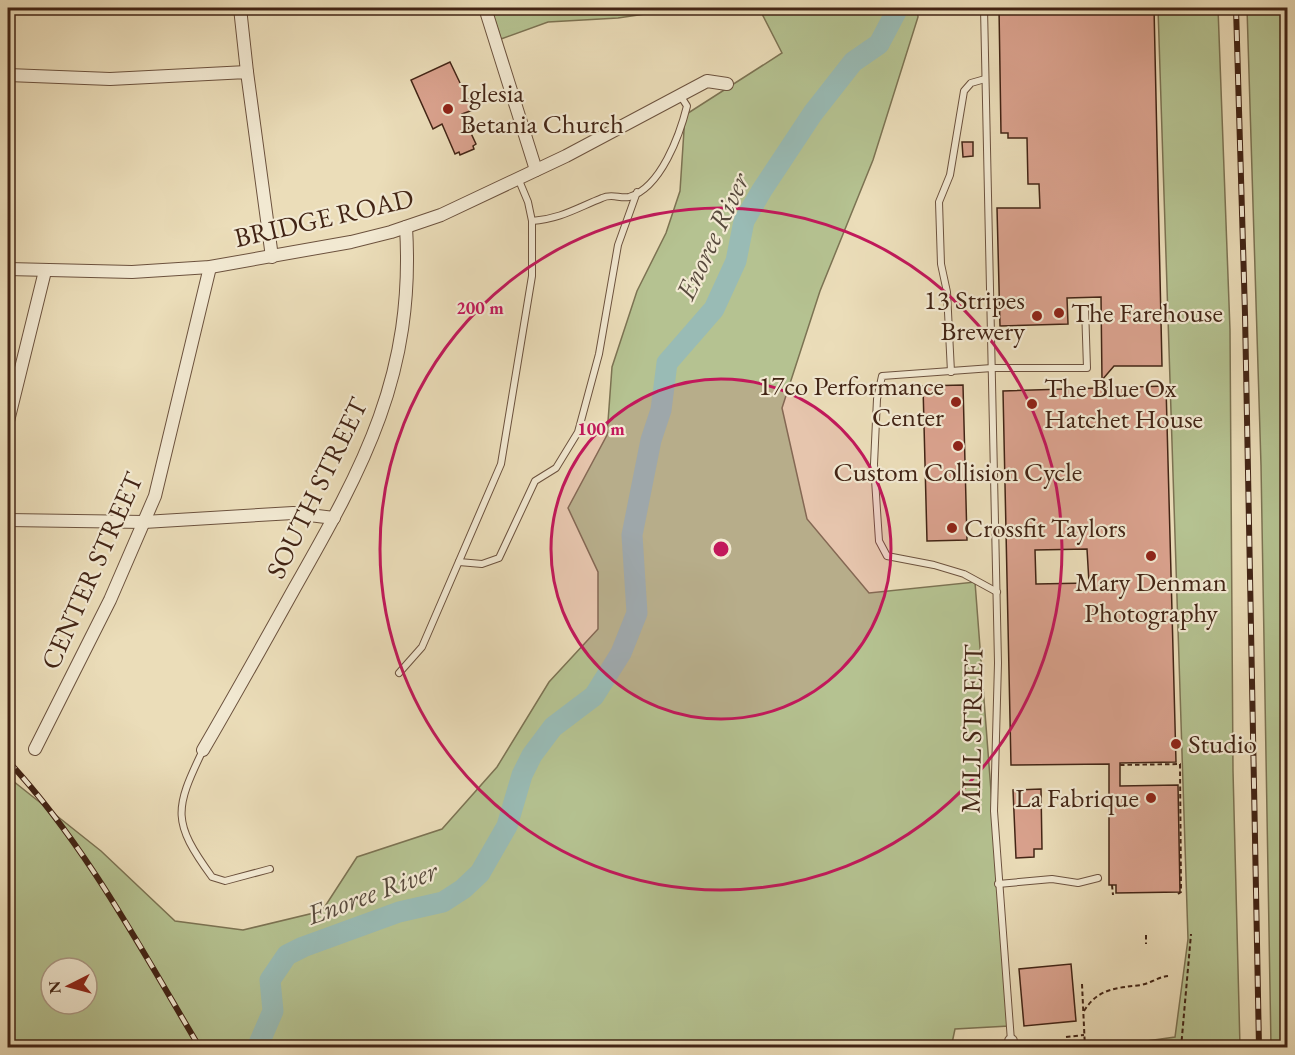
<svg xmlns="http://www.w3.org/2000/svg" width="1295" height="1055" viewBox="0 0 1295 1055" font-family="'EB Garamond',serif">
<rect width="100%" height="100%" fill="#ebddb9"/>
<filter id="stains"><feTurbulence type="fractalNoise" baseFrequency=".00333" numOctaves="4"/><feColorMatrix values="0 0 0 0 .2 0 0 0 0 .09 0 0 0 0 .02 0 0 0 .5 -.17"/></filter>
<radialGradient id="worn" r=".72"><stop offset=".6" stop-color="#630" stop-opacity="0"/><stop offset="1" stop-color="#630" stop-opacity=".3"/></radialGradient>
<g fill="#b5c291" stroke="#7c7353" stroke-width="1.5" fill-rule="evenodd">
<polygon points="491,8 686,8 618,18 548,22 501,39"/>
<path d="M727,8H917L918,17L873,160L820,291L782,408L807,519L869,593L975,582L1009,1026L955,1029L951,1048L8,1047V777L101,851L175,921L243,930L322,911L357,857L442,829L497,767L549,682L598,629V572L568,508L607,435L612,367L637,291L666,233L680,191L685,115L782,53L760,10ZM51,968H87V1004H51Z"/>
<polygon points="1158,8 1218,8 1230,330 1233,771 1240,1047 1104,1047 1175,1037 1188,939"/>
<polygon points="1247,8 1288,8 1288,699 1285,705 1288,717 1287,1048 1271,1047 1261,465"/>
</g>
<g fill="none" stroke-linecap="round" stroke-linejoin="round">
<polyline stroke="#99bbb5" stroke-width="21" points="257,1048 273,1011 270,980 287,955 303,947 399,912 443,902 463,889 480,873 507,826 522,775 532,755 553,727 594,696 621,653 637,613 632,535 651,440 661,410 667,363 714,309 736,261 744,221 762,190 813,113 853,62 879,44 898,8"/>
</g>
<g fill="#daa28e" stroke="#422415" stroke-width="1.5" fill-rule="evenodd">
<polygon points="999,8 1154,8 1162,366 1114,366 1102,380 1101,297 1067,298 1068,324 1000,326 997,208 1040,208 1039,184 1028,184 1027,138 1008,138 1008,133 1001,133"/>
<polygon points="450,62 473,110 462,114 476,144 473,146 474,149 460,155 459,152 455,154 442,124 433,129 411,80"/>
<polygon points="962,142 973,142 973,156 963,157"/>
<polygon points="963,385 967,540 927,541 923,386"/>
<path d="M1166,386L1176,762L1120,763V786L1178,785L1180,892L1116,893V885H1109V764L1011,765L1003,391ZM1087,549L1089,583L1036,584L1035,550Z"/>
<polygon points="1041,789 1042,849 1034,849 1034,857 1016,858 1013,790"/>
<polygon points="1071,964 1076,1021 1024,1026 1019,969"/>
</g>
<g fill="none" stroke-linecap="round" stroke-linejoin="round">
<defs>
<g id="lane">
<polyline points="984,8 998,663 994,811 1011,1041"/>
<path d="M532,221C560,219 577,208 602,198C612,193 620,199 629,197C661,188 680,134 687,106L680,95"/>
<polyline points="951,372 947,292 941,264 939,202 950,175 964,91 971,83 985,79"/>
<polyline points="459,562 482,564 499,558 535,481 556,468 578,432 599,354 618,245 637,192"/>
<polyline points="997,592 964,574 934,565 887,556 879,541 874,464 877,399 882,376 992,368 1087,368 1085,307"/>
<polyline points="399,673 422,647 501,464 532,276 532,221 528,202 518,178"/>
<path d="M203,750C174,810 172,822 212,877L225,881L270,869"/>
<polyline points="998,884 1052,879 1078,883 1098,878"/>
</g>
<g id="street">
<polyline points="240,8 247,72"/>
<polyline points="485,8 536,170"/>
<polyline points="8,75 110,79 247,72 272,257"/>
<polyline points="8,269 132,272 210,267 351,242 391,232 441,215 566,156 707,81 727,84"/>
<polyline points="8,421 45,271"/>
<polyline points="8,520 144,522 293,513 334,518"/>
<polyline points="35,749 110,600 155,496 210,267"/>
<path d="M203,750C234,697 264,643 294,589C364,466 415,374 406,227"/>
<polyline points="1011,1041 1011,1048"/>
</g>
</defs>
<use href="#lane" stroke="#6c523e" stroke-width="8"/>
<use href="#street" stroke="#6c523e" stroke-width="14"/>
<g stroke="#422415" stroke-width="2" stroke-dasharray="4.5 3" stroke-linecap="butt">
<polyline points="1120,765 1180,764 1181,892 1178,894"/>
<polyline points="1112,885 1113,895"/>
<polyline points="1146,935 1146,944"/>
<polyline points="1082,984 1085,1048"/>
<path d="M1084,1011C1098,988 1117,988 1141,985C1151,983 1158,977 1168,976"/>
<polyline points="1066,1037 1084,1035"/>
<polyline points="1181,1048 1191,934"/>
</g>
<use href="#lane" stroke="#f2e9d2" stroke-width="6"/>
<use href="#street" stroke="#f2e9d2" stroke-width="12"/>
<defs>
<g id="rail">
<polyline points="1236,8 1245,314 1259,1048"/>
<path d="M8,761C86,845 141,949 200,1048"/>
</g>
</defs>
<use href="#rail" stroke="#422415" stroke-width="6"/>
<use href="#rail" stroke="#f2e9d2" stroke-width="4" stroke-dasharray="11" stroke-linecap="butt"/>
</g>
<circle cx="721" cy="549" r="170" fill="#c2185b" fill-opacity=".12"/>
<g fill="none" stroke="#c2185b" stroke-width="3">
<circle cx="721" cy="549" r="170"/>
<circle cx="721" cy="549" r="341"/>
</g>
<g fill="#8f2418" stroke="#f2e9d2" stroke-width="2">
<circle cx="448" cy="109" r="6"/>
<circle cx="1059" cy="313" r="6"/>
<circle cx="1037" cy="316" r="6"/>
<circle cx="956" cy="402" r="6"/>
<circle cx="1032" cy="404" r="6"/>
<circle cx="958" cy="446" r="6"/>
<circle cx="952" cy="528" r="6"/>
<circle cx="1151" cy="556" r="6"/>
<circle cx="1176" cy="744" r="6"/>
<circle cx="1151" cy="798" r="6"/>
</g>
<g text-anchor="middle" stroke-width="4.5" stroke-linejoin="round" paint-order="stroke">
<g font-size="27" fill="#422415" stroke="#f2e9d2" text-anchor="start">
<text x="460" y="102">Iglesia<tspan x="460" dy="31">Betania Church</tspan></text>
<text x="1025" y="309" text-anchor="end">13 Stripes<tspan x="1025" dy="31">Brewery</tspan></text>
<text x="1071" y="322">The Farehouse</text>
<text x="944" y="395" text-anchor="end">17co Performance<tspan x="944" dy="31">Center</tspan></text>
<text x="1044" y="397">The Blue Ox<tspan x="1044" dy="31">Hatchet House</tspan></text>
<text x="958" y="481" text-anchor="middle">Custom Collision Cycle</text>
<text x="964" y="537">Crossfit Taylors</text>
<text x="1151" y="591" text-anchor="middle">Mary Denman<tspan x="1151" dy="31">Photography</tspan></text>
<text x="1188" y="753">Studio</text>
<text x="1139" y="807" text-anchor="end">La Fabrique</text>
</g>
<g font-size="27" fill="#422415" stroke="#f2e9d2">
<text transform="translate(324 218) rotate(-13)" y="9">BRIDGE ROAD</text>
<text transform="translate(317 488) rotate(-64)" y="9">SOUTH STREET</text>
<text transform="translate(92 571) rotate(-66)" y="9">CENTER STREET</text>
<text transform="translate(972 729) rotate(-89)" y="9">MILL STREET</text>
</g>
<g font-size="28" font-style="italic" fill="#584a3d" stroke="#f2e9d2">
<text transform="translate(712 236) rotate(-65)" y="10">Enoree River</text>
<text transform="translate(372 892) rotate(-20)" y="10">Enoree River</text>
</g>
</g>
<circle cx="721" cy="549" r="9" fill="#c2185b" stroke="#f2e9d2" stroke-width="3"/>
<g font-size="18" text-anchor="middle" font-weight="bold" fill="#c2185b" stroke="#f2e9d2" stroke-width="4.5" stroke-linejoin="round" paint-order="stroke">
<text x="480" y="314">200 m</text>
<text x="601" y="435">100 m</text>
</g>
<rect width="1295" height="1055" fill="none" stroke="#ebddb9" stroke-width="30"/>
<rect x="9" y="9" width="1277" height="1037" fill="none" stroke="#422415" stroke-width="3"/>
<rect x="15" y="15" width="1265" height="1025" fill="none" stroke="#422415" stroke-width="1.5"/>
<g transform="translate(69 986) rotate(264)"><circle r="28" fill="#f2e9d2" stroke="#ac9a86" stroke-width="1.5"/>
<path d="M0-4.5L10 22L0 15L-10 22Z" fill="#8f2418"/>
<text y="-9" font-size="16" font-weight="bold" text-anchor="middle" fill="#422415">N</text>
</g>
<rect width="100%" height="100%" filter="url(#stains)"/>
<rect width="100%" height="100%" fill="url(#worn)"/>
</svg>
